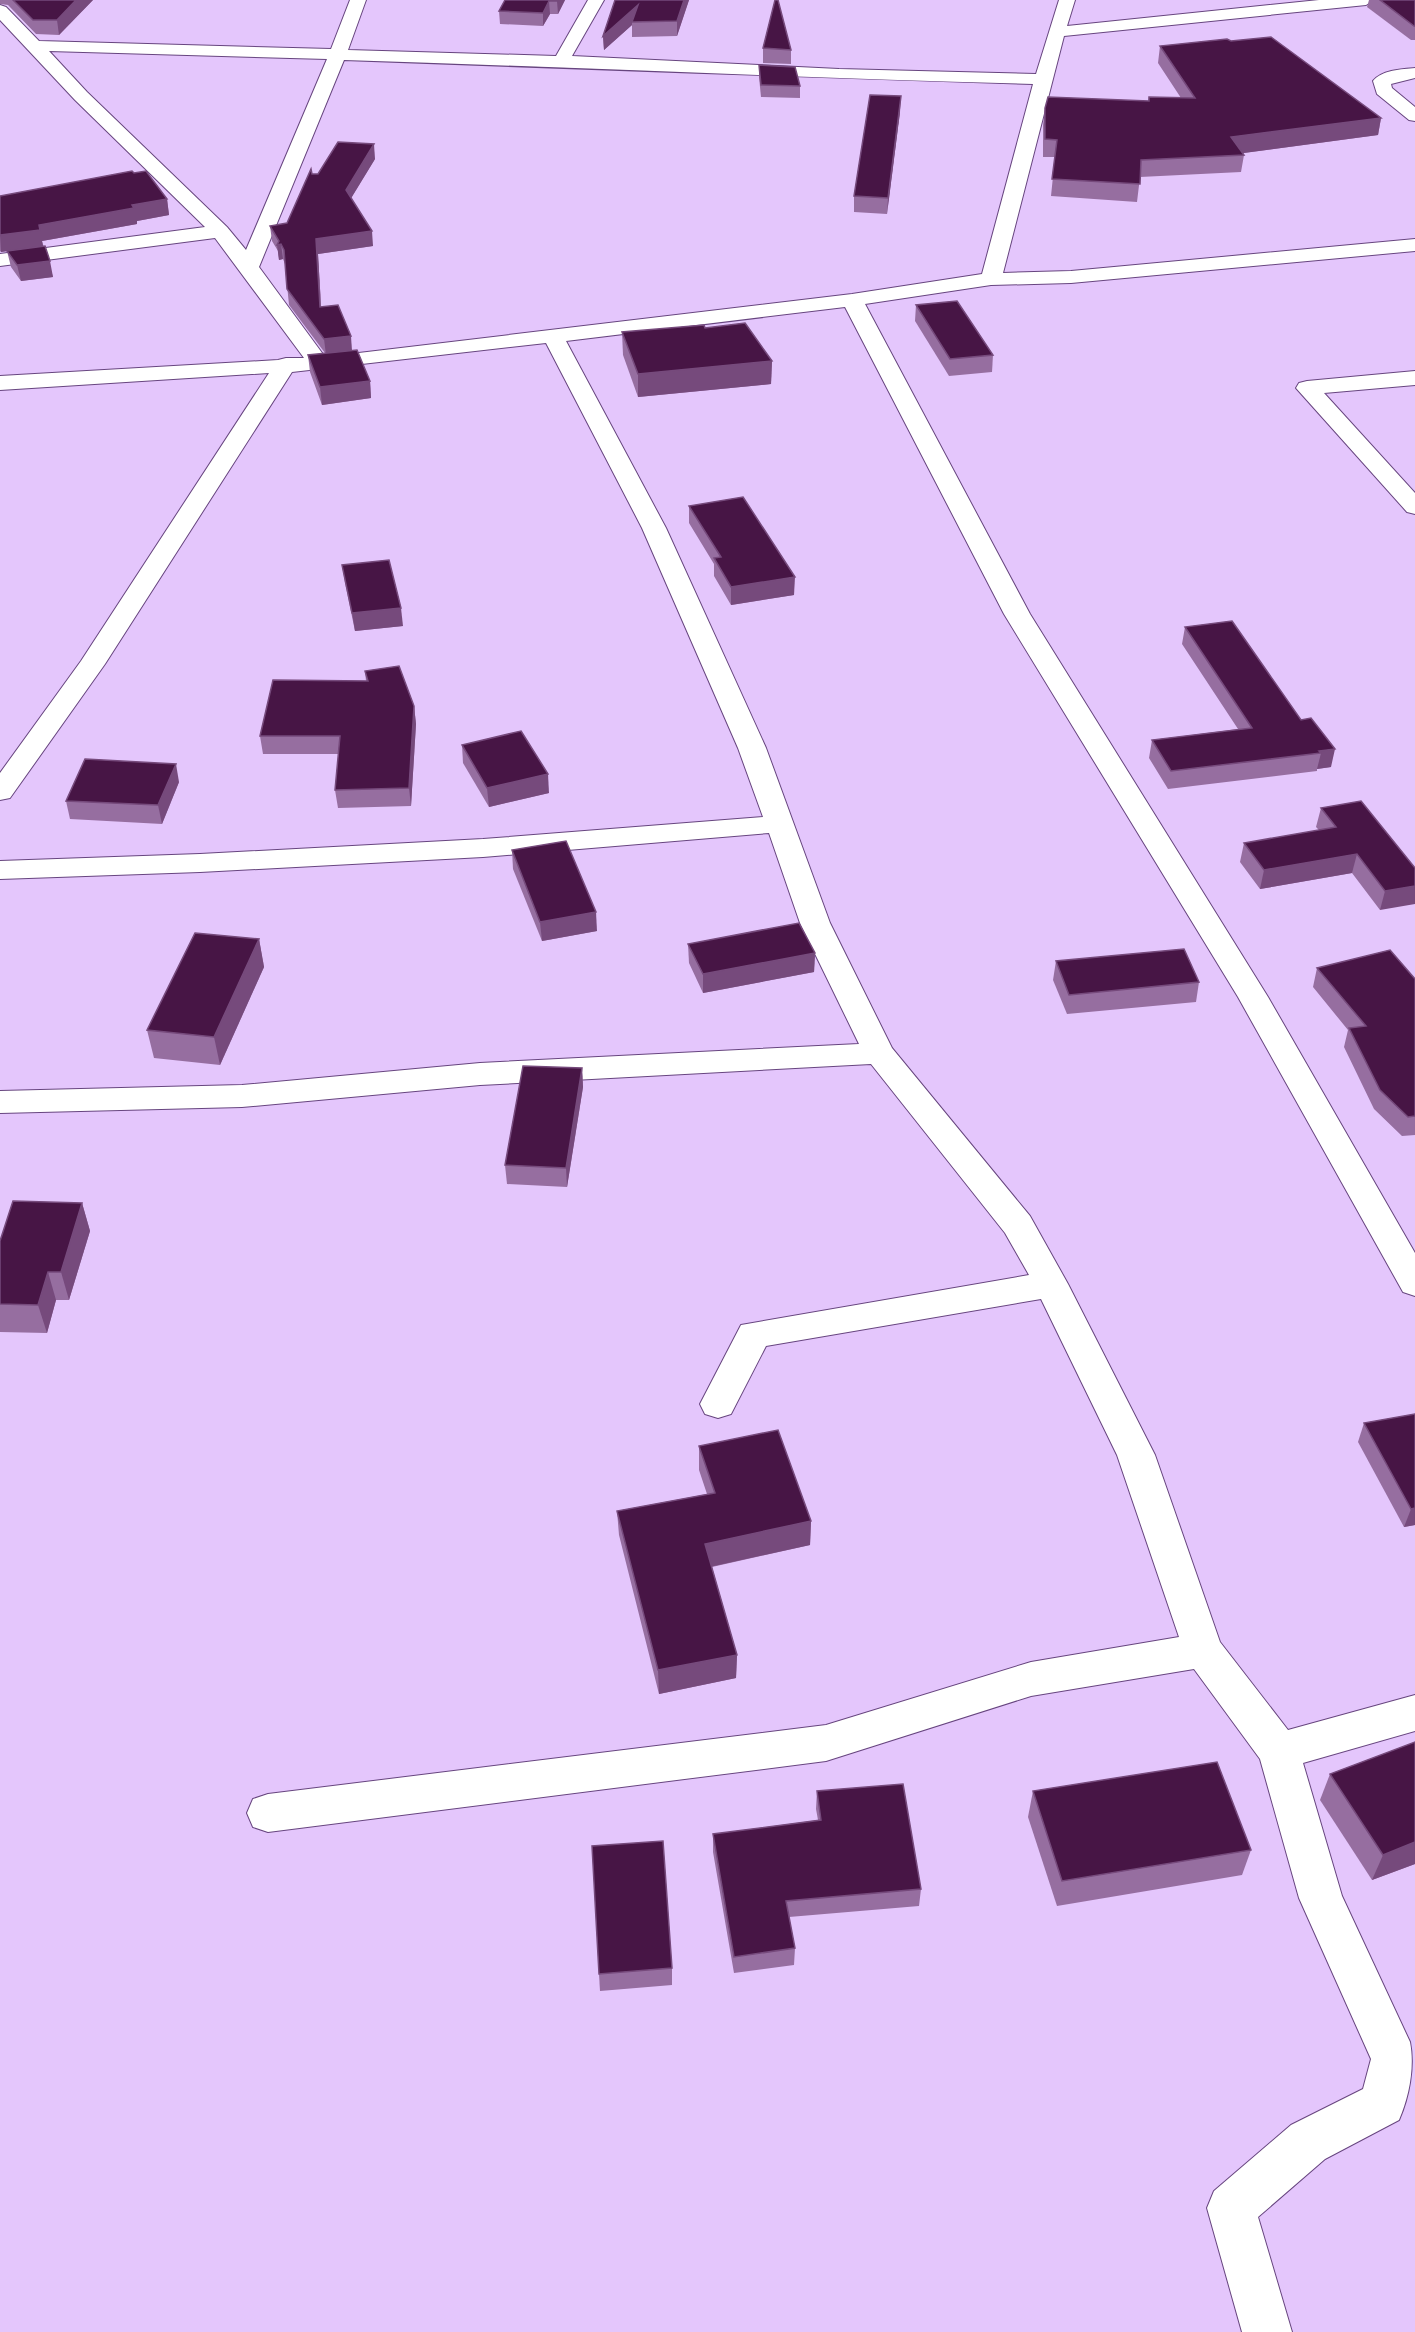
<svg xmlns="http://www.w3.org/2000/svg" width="1415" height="2332" viewBox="0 0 1415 2332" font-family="Lato,sans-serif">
<rect width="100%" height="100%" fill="#e4c6fc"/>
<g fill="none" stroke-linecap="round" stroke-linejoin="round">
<defs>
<g id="minor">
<path d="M350,0H366L348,50L556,56L588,0H604L572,56L839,69L1036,74L1059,0H1075L1067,26L1319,0H1374L1366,5L1064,36L1003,273L1071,271L1415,239V251L1071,283L991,285L865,304L1030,614L1268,997L1415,1253V1296L1403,1292L1238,997L1004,614L845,307L566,341L666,528L766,748L830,923L892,1048L1030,1216L1068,1284L1155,1455L1220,1642L1288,1730L1415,1695V1731L1303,1763L1342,1896L1410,2042C1415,2067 1409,2097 1399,2120L1325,2159L1258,2217L1292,2332H1242L1207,2208L1214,2191L1291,2125L1363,2089L1371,2059L1299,1898L1260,1759L1194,1669L1031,1696L826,1761L268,1832L253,1827L247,1813L253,1799L268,1794L826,1725L1031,1662L1179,1637L1117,1455L1041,1299L766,1346L731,1414L718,1418L705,1414L700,1404L741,1325L1029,1275L1005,1233L871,1064L480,1085L242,1107L0,1113V1091L242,1085L480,1063L859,1044L800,923L769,833L483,857L200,872L0,879V861L200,854L483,839L763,817L738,748L642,528L546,343L292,372L105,664L10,798L0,800V773L81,661L269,373L0,390V376L278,360L286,358H304L215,238L0,266V254L205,227L75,100L0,20V5L6,7L39,41L331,49ZM49,51L327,59L246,250L227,227L87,92ZM344,60C574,67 803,78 1033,84L982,274L852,294L325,357L259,267Z"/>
<path d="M1415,68V78L1391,84L1392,88L1415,107V121L1409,120L1377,94L1373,81C1382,70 1402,69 1415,68Z"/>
<polygon points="1415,371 1415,385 1324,393 1415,493 1415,514 1407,512 1296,388 1299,383 1307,381"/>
</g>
</defs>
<use href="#minor" stroke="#67457f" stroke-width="2"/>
<use href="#minor" fill="#fff" fill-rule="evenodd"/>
</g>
<g fill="#966ea0">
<polygon points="0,0 93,0 59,35 36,34 8,5 0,4"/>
<polygon points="505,0 565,0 558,14 550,14 543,26 500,24 499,11"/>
<polygon points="615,0 689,0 677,36 632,37 632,25 604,50 603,36"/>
<polygon points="1369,0 1415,0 1415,40 1411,40 1367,7"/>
<polygon points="1231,41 1381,118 1378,135 1243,153 1244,155 1241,172 1140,177 1137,202 1051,196 1055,157 1043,157 1043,125 1045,108 1148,101 1149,97 1181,98 1158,63 1160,46"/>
<polygon points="763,48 791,50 791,64 763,63"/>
<polygon points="759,65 800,86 800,98 761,97 759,77"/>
<polygon points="900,112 887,214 854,212 854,196"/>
<polygon points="375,159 351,198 373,246 318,254 321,307 352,350 370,381 371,398 322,405 310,372 308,355 325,353 289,305 285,264 283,259 279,260 278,251 272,241 270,226 287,223 312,174 318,174"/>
<polygon points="0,196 167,199 169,215 137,221 137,224 42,241 53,277 21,281 11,267 7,251 1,252 0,251"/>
<polygon points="916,305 993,355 992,372 949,376 915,321"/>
<polygon points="705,328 772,361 771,384 638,397 623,355 622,332"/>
<polygon points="689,506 794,595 731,605 714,576 714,564 689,523"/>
<polygon points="342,565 403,626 355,631 345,583"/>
<polygon points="1232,621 1331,767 1317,769 1317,771 1168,789 1149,758 1152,740 1238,729 1182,644 1185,627"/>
<polygon points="365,671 414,706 416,724 411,806 338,808 335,790 339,754 263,754 260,736 366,681"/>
<polygon points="462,745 549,793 489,807 463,763"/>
<polygon points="179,782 162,824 70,819 66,801"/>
<polygon points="1321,808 1415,868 1380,910 1352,873 1260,889 1240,862 1244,843 1319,830 1316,827"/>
<polygon points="512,850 597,931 542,941 513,869"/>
<polygon points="259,939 264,967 220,1065 154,1058 147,1030"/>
<polygon points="688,944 815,953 814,972 703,993 689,963"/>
<polygon points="1056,961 1199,982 1196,1002 1067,1014 1053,980"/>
<polygon points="1317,968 1415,979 1415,1135 1402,1136 1374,1109 1344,1047 1348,1030 1313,987"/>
<polygon points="582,1068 583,1087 567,1187 507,1184 505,1165"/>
<polygon points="82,1203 90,1231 69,1300 56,1300 47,1333 0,1332 0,1241"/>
<polygon points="1415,1414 1415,1525 1404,1527 1358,1442 1364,1423"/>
<polygon points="699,1446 811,1521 810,1545 712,1567 737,1655 736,1678 659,1694 619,1535 617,1511 707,1494 699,1470"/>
<polygon points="1330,1774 1415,1864 1372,1880 1320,1800"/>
<polygon points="817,1791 921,1889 919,1906 789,1917 795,1948 794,1965 734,1973 713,1852 713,1834 818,1820 816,1809"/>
<polygon points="1033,1791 1251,1850 1242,1875 1057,1906 1028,1817"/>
<polygon points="672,1968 672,1985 600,1991 599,1974"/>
</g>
<g fill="#764a7c">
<polygon points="76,0 93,0 59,35 57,20"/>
<polygon points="558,0 565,0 558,14 557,1"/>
<polygon points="684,0 689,0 677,36 677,21"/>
<polygon points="549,1 550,14 543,26 543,13"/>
<polygon points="638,5 632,22 632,25 604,50 603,36"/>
<polygon points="901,96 900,112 887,214 888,198"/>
<polygon points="1381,118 1378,135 1229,155 1231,137"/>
<polygon points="374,144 375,159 347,205 346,190"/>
<polygon points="167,199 169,215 137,221 137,224 42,241 43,246 1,252 0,235 39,225 132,205"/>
<polygon points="372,231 373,246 318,254 322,322 316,239"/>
<polygon points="281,244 283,259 279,260 277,245"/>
<polygon points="50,261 53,277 21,281 17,265"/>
<polygon points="351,336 352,351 326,355 324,339"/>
<polygon points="772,361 771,384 638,397 638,374"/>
<polygon points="370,381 371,398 322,405 320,387"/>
<polygon points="795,577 794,595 731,605 731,587"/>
<polygon points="401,608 403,626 355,631 352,613"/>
<polygon points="414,706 416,724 411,806 409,788"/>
<polygon points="1335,749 1331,767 1317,769 1321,753 1319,751"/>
<polygon points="176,764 179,782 162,824 158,805"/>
<polygon points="548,774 549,793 489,807 487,788"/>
<polygon points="1357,854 1352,873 1260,889 1264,870"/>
<polygon points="1415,886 1415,904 1380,910 1385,891"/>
<polygon points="596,912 597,931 542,941 540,922"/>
<polygon points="259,939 264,967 220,1065 214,1037"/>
<polygon points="815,953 814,972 703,993 703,974"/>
<polygon points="582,1068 583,1087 567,1187 566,1168"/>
<polygon points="82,1203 90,1231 69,1300 61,1272"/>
<polygon points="48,1272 56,1300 47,1333 38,1305"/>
<polygon points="1415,1508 1415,1525 1404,1527 1411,1509"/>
<polygon points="811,1521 810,1545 705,1568 705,1544"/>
<polygon points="737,1655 736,1678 659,1694 658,1670"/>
<polygon points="1415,1842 1415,1864 1372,1880 1383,1855"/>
</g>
<g fill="#471545" stroke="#764a7c" stroke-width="1.5">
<polygon points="13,0 76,0 57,20 33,20"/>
<polygon points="505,0 558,0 557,1 549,1 543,13 499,11"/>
<polygon points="615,0 684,0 677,21 632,22 638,5 603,36"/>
<polygon points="775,0 778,0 791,50 763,48"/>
<polygon points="1380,0 1415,0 1415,26 1414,26"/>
<polygon points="1271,37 1381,118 1231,137 1244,155 1141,160 1140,184 1052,179 1057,140 1045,139 1045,108 1048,97 1149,101 1149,97 1195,98 1160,46 1227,39 1231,41"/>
<polygon points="759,65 795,67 800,86 761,85"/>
<polygon points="870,95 901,96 888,198 854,196"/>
<polygon points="338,142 374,144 346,190 372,231 316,239 320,307 338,305 351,336 324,339 287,289 284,250 281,244 277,245 279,241 270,226 287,223 311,169 312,174 318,174"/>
<polygon points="132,171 134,173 146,171 167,199 132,205 134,208 39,225 40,230 0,235 0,196"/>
<polygon points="45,246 50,261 17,265 7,251"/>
<polygon points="957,301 993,355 950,359 916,305"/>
<polygon points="745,323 772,361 638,374 622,332 704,325 705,328"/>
<polygon points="357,350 370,381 320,387 308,355"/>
<polygon points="743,497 795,577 731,587 714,558 721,557 689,506"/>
<polygon points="389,560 401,608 352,613 342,565"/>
<polygon points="1232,621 1301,720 1311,718 1335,749 1319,751 1321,753 1171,771 1152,740 1252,728 1185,627"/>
<polygon points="399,666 414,706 409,788 335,790 340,736 260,736 273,680 368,681 365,671"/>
<polygon points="521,731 548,774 487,788 462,745"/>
<polygon points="85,759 176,764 158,805 66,801"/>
<polygon points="1361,801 1415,868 1415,886 1385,891 1357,854 1264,870 1244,843 1336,827 1321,808"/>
<polygon points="566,841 596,912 540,922 512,850"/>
<polygon points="799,923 815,953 703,974 688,944"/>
<polygon points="195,933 259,939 214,1037 147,1030"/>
<polygon points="1184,949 1199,982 1069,995 1056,961"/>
<polygon points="1390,950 1415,979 1415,1116 1408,1117 1380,1090 1349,1028 1366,1026 1317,968"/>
<polygon points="523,1066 582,1068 566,1168 505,1165"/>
<polygon points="13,1201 82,1203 61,1272 48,1272 38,1305 0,1304 0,1241"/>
<polygon points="1415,1414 1415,1508 1411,1509 1364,1423"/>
<polygon points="778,1430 811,1521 705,1544 737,1655 658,1670 617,1511 715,1493 699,1446"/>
<polygon points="1415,1742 1415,1842 1383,1855 1330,1774"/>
<polygon points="1217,1762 1251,1850 1062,1881 1033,1791"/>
<polygon points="903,1784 921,1889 786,1901 795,1948 734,1957 713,1834 821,1820 817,1791"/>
<polygon points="663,1841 672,1968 599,1974 592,1846"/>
</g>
</svg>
